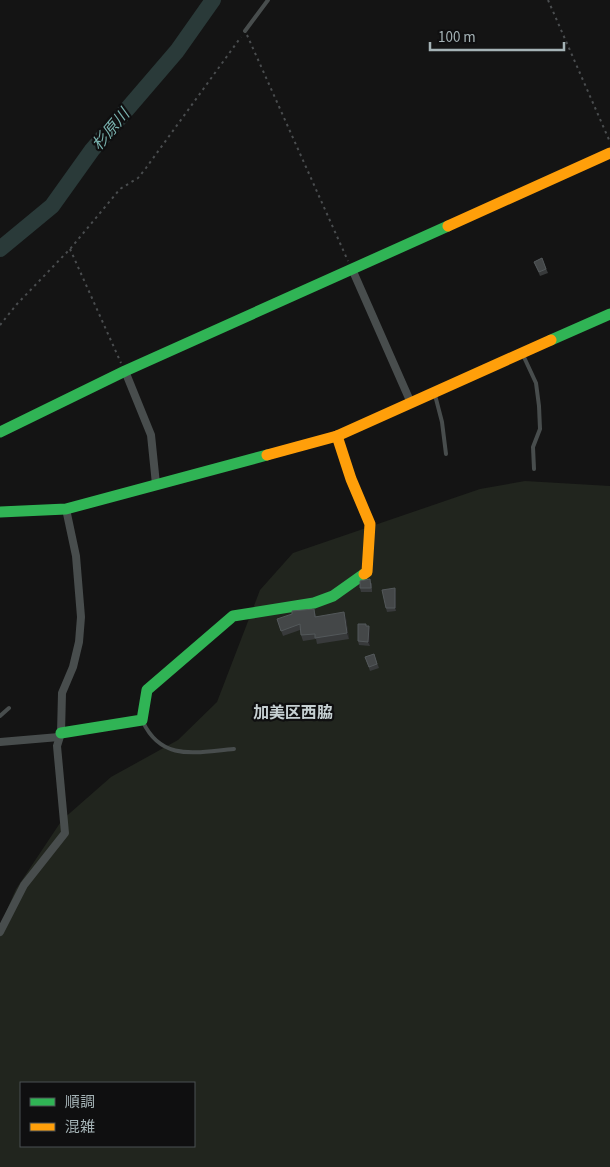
<svg xmlns="http://www.w3.org/2000/svg" width="610" height="1167" viewBox="0 0 610 1167" font-family="'Source Sans 3','Noto Sans JP',sans-serif">
<rect width="100%" height="100%" fill="#141414"/>
<path fill="#21251e" fill-rule="evenodd" d="M525,481L610,486V1167H0V926L16,889L62,820L111,777L178,740L217,702L260,590L293,553L480,489ZM21,1083H194V1146H21Z"/>
<g fill="none" stroke-linecap="round" stroke-linejoin="round">
<polyline stroke="#2a3a39" stroke-width="16" points="0,249 52,206 92,150 177,51 213,0"/>
<g stroke="#4a4d4f" stroke-width="2" stroke-dasharray="2.5 4" stroke-linecap="butt">
<polyline points="548,0 610,142"/>
<polyline points="247,35 348,261"/>
<polyline points="70,249 121,363"/>
<polyline points="0,325 17,304 70,249 120,189 138,178 146,168 241,37"/>
</g>
<g stroke="#484d4d" stroke-width="4">
<polyline points="245,31 268,0"/>
<polyline points="523,355 536,383 539,406 540,429 533,447 534,469"/>
<polyline points="435,395 442,422 446,454"/>
<polyline points="0,716 9,708"/>
<path d="M143,722C162,762 196,752 234,749"/>
</g>
<g stroke="#484d4d" stroke-width="8">
<polyline points="352,269 411,403"/>
<polyline points="125,371 151,435 156,484"/>
<polyline points="0,742 59,737"/>
<polyline points="0,932 24,885 65,833 57,746 61,733 62,693 73,667 79,642 81,617 76,556 66,509"/>
</g>
<g stroke="#30b455" stroke-width="11">
<polyline points="551,340 610,314"/>
<polyline points="0,432 125,371 448,226"/>
<polyline points="0,512 66,509 267,455"/>
<polyline points="61,733 142,720 147,690 233,616 314,603 333,596 364,574"/>
</g>
<g stroke="#ff9f0a" stroke-width="11">
<polyline points="448,226 610,153"/>
<polyline points="337,436 351,479 370,524 367,572 364,574"/>
<polyline points="267,455 337,436 551,340"/>
</g>
</g>
<g fill="#383a3b">
<polygon points="542,258 548,273 540,276 534,262"/>
<polygon points="372,583 372,592 361,592 360,588"/>
<polygon points="395,588 396,592 396,611 387,612 386,608"/>
<polygon points="314,609 316,616 346,618 349,639 317,644 316,639 303,641 301,635 300,630 283,636 277,619"/>
<polygon points="367,626 369,626 370,630 370,646 359,645 358,641"/>
<polygon points="374,654 379,668 370,671 365,657"/>
</g>
<g fill="#252526">
<polygon points="395,588 396,592 396,611 395,608"/>
<polygon points="344,612 346,618 349,639 347,633"/>
<polygon points="369,626 370,630 370,646 368,642"/>
</g>
<g fill="#444748" stroke="#53585a">
<polygon points="542,258 546,269 539,272 534,262"/>
<polygon points="370,579 371,588 360,588 360,581"/>
<polygon points="395,588 395,608 386,608 382,590"/>
<polygon points="314,609 315,617 344,612 347,633 315,638 315,634 301,635 300,624 281,631 277,619 292,614 292,611"/>
<polygon points="358,624 366,624 366,626 369,626 368,642 358,641"/>
<polygon points="374,654 377,664 369,667 365,657"/>
</g>
<g text-anchor="middle" stroke-width="4.5" stroke-linejoin="round" paint-order="stroke">
<g font-size="16" font-style="italic" fill="#7ab3af" stroke="#0f0f10">
<text transform="translate(110 129) rotate(-50)" y="6">杉原川</text>
</g>
<g font-size="16" font-weight="bold" fill="#c6d0d2" stroke="#0f0f10">
<text x="293" y="718">加美区西脇</text>
</g>
</g>
<rect x="20" y="1082" width="175" height="65" fill="#0f0f10" stroke="#4b5152"/>
<rect x="30" y="1098" width="25" height="8" fill="#30b455" stroke="#4b5152"/>
<text x="65" y="1107" font-size="15" fill="#a5b3b6">順調</text>
<rect x="30" y="1123" width="25" height="8" fill="#ff9f0a" stroke="#4b5152"/>
<text x="65" y="1132" font-size="15" fill="#a5b3b6">混雑</text>
<path d="M430 42v8h134v-8" fill="none" stroke="#a5b3b6" stroke-width="2.5"/>
<text x="438" y="42" font-size="15" fill="#a5b3b6" stroke="#0f0f10" stroke-width="4" paint-order="stroke">100 m</text>
</svg>
